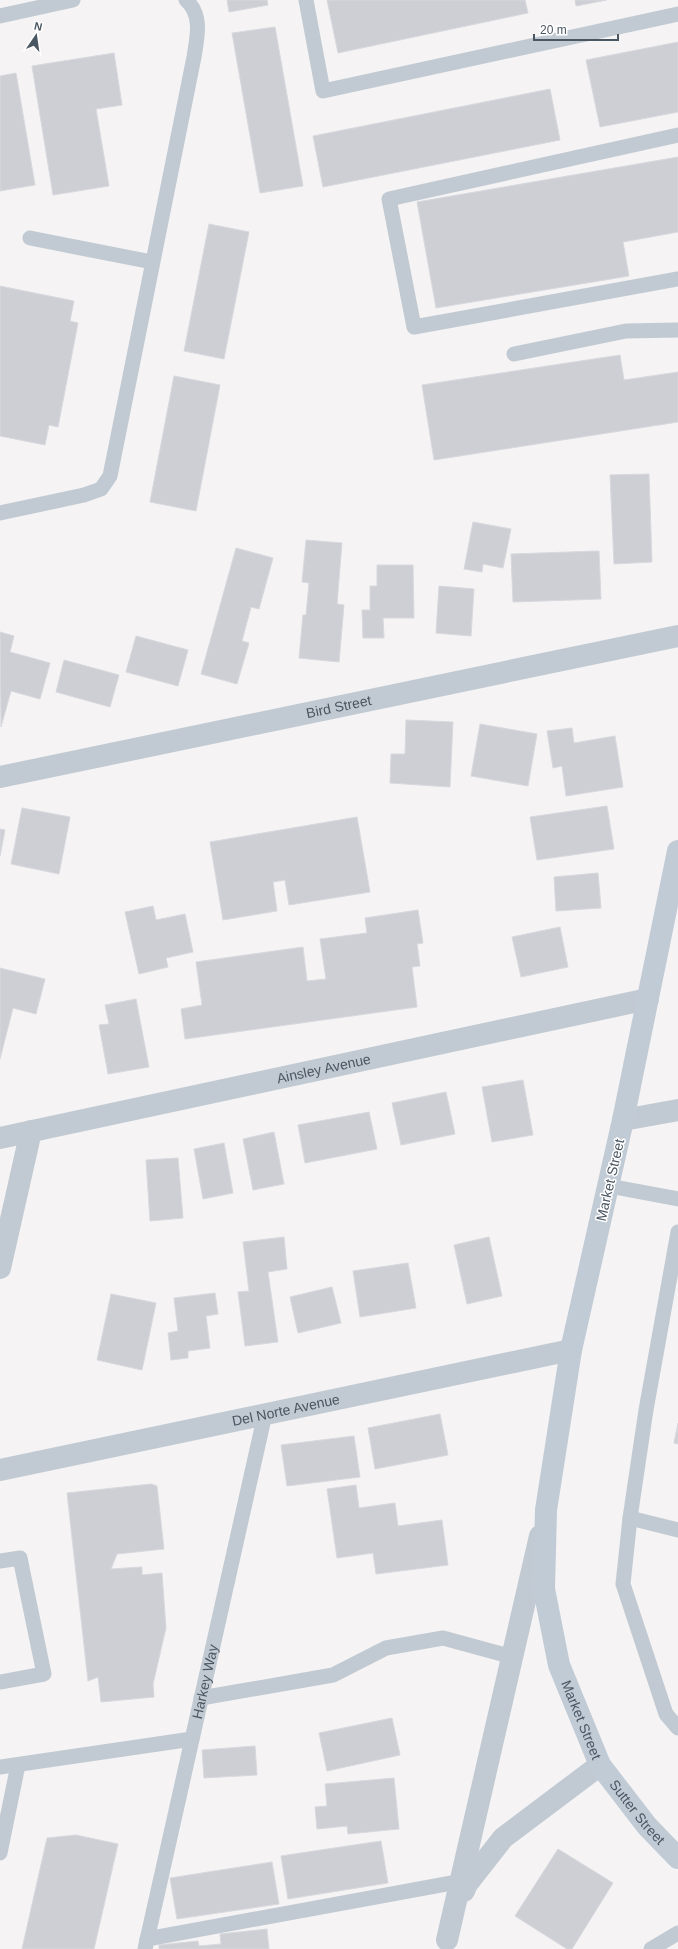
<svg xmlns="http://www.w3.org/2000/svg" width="678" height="1949" viewBox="0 0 678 1949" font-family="Helvetica,sans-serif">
<rect width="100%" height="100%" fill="#f5f3f3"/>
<g fill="#cdcfd5" stroke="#d7d9de">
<polygon points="227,0 267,0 268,5 229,12"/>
<polygon points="327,0 525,0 528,13 338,53"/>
<polygon points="575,0 607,0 576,6"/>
<polygon points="275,27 303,186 260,193 232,33"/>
<polygon points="678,42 678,112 600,127 586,60"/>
<polygon points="114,53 122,105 96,109 109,186 53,195 32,66"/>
<polygon points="16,73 35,185 0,191 0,76"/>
<polygon points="550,89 560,140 323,187 313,136"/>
<polygon points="678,157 678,232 623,242 629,276 436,308 417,202"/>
<polygon points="209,224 249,232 224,359 184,351"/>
<polygon points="0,286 74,301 70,321 78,323 58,427 49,425 45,445 0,436"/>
<polygon points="620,355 624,380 678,372 678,422 434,460 422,385"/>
<polygon points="174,376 220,385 196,511 150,502"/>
<polygon points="649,474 652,562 614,564 610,475"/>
<polygon points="473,522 511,529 503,568 483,564 482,572 464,569"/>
<polygon points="306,540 342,543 337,604 344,605 339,662 299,658 303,615 306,615 309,583 302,582"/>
<polygon points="236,548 273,558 259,609 251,607 242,641 249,643 237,684 201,674"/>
<polygon points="599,551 601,599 513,602 511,554"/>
<polygon points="377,565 413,565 414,618 383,618 384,638 363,638 362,610 370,610 370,586 377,586"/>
<polygon points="439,586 474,589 471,636 436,633"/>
<polygon points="0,632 14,636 10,652 50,663 40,699 11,691 1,727"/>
<polygon points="136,636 188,650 178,686 126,672"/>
<polygon points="64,660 119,675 110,707 56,692"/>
<polygon points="406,720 453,722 450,787 390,783 391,754 405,754"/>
<polygon points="480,724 537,734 528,786 471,776"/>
<polygon points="572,728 574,743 615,736 623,787 566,796 562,766 553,768 547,731"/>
<polygon points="607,806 614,849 537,860 530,817"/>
<polygon points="22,808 70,817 59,874 11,864"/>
<polygon points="357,817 370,892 289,905 285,880 273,882 277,911 223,920 210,842"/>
<polygon points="0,829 5,830 0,856"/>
<polygon points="598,873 601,908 556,911 554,877"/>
<polygon points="153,906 156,920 185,914 193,952 166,958 168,967 139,974 125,912"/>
<polygon points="418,910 423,943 417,944 420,966 412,967 417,1007 185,1039 181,1009 202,1005 196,962 303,947 307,981 326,979 320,939 367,933 365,918"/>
<polygon points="560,927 568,967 521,977 512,937"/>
<polygon points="0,968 45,979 36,1014 13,1008 0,1059"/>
<polygon points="136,999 149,1067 108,1074 99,1025 109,1024 105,1005"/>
<polygon points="523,1080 533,1135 492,1142 482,1087"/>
<polygon points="446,1092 455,1134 401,1145 392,1103"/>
<polygon points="369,1112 377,1149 305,1163 298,1125"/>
<polygon points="274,1132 284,1184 253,1190 243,1139"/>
<polygon points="224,1143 233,1193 203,1199 194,1149"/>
<polygon points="178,1158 183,1218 150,1221 146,1160"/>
<polygon points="284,1237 287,1269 268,1272 278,1342 245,1346 238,1292 249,1291 243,1242"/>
<polygon points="489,1237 502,1296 467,1304 454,1245"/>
<polygon points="408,1263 416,1308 360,1317 353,1271"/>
<polygon points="332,1287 341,1323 298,1333 290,1297"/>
<polygon points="215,1293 218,1314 206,1316 210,1348 188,1351 188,1358 171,1360 168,1333 178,1331 174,1298"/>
<polygon points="111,1294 156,1303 142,1370 97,1360"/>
<polygon points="440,1414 448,1455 375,1469 368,1428"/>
<polygon points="678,1423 678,1444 674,1443"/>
<polygon points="354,1436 360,1477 287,1486 281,1445"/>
<polygon points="151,1484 157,1486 164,1549 117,1554 111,1569 142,1567 142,1575 162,1573 166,1628 153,1684 154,1697 101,1702 98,1677 88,1681 67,1493"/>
<polygon points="356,1485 359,1508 395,1503 398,1526 442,1520 448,1565 376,1574 373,1553 337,1558 327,1489"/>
<polygon points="392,1718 400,1755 327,1771 319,1733"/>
<polygon points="255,1746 257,1775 204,1778 202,1750"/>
<polygon points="394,1778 399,1829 348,1834 347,1826 317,1829 315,1807 327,1806 325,1784"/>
<polygon points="76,1835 118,1844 94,1949 22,1949 47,1838"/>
<polygon points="381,1841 388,1883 288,1899 281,1856"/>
<polygon points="558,1849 613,1883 572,1949 567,1949 515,1916"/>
<polygon points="272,1862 279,1904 177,1919 170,1878"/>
<polygon points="267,1929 269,1949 159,1949 159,1945 198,1941 199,1946 221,1944 220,1934"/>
</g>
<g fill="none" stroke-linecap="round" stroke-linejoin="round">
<g stroke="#c1cad2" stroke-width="15">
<polyline points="306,0 323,91 678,14"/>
<polyline points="0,16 73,0"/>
<polyline points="678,135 389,199 414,327 678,279"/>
<polyline points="30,238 152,262"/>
<polyline points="514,354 626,331 678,330"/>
<path d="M0,513L84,495L101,489L110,476L194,57C197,38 203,15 186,0"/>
<polyline points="609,1186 678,1199"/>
<polyline points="678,1232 646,1410 630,1518 623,1584 666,1714 678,1728"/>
<polyline points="630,1518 678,1530"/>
<polyline points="0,1561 20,1558 44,1674 0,1682"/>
<polyline points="201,1698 333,1675 386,1648 443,1638 513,1657"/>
<polyline points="0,1767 192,1739"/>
<polyline points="0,1853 18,1765"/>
<polyline points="147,1939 468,1880"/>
<path id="s1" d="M145,1949L265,1414"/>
<polyline points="651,1949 678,1933"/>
</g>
<g stroke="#c1cad2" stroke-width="22">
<path id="s2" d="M0,777L678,636"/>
<polyline points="623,1120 678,1110"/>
<path id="s3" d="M0,1138L648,999"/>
<polyline points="0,1268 31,1131"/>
<path id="s4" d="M0,1470L571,1350"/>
<polyline points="464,1891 467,1884 503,1838 600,1765"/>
<polyline points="447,1940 540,1536"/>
</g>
<path stroke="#c1cbd6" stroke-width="22" id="s5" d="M678,851L623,1120L571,1350L546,1510L544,1589L559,1665L600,1765L647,1826L678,1858"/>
</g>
<g text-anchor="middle" stroke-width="3" stroke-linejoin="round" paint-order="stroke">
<g font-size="14" fill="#4a5661" stroke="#fff">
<text dy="5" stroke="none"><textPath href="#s2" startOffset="346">Bird Street</textPath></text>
<text dy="5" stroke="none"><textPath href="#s3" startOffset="331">Ainsley Avenue</textPath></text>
<text transform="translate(610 1180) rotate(-77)" y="5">Market Street</text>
<text dy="5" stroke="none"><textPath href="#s4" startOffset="292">Del Norte Avenue</textPath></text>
<text dy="5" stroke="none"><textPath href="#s1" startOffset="274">Harkey Way</textPath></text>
<text dy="5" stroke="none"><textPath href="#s5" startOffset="888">Market Street</textPath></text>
<text dy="5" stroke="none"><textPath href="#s5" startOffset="997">Sutter Street</textPath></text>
</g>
</g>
<g transform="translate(36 36) rotate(13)" stroke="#ffffff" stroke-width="3" paint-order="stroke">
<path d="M0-3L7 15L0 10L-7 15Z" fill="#4a5661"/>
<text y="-6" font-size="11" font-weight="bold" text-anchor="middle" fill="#4a5661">N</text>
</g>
<path d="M534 34v6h84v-6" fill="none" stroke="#4a5661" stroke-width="2"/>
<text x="540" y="34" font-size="12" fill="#4a5661" stroke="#ffffff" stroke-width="3" paint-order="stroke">20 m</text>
</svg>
